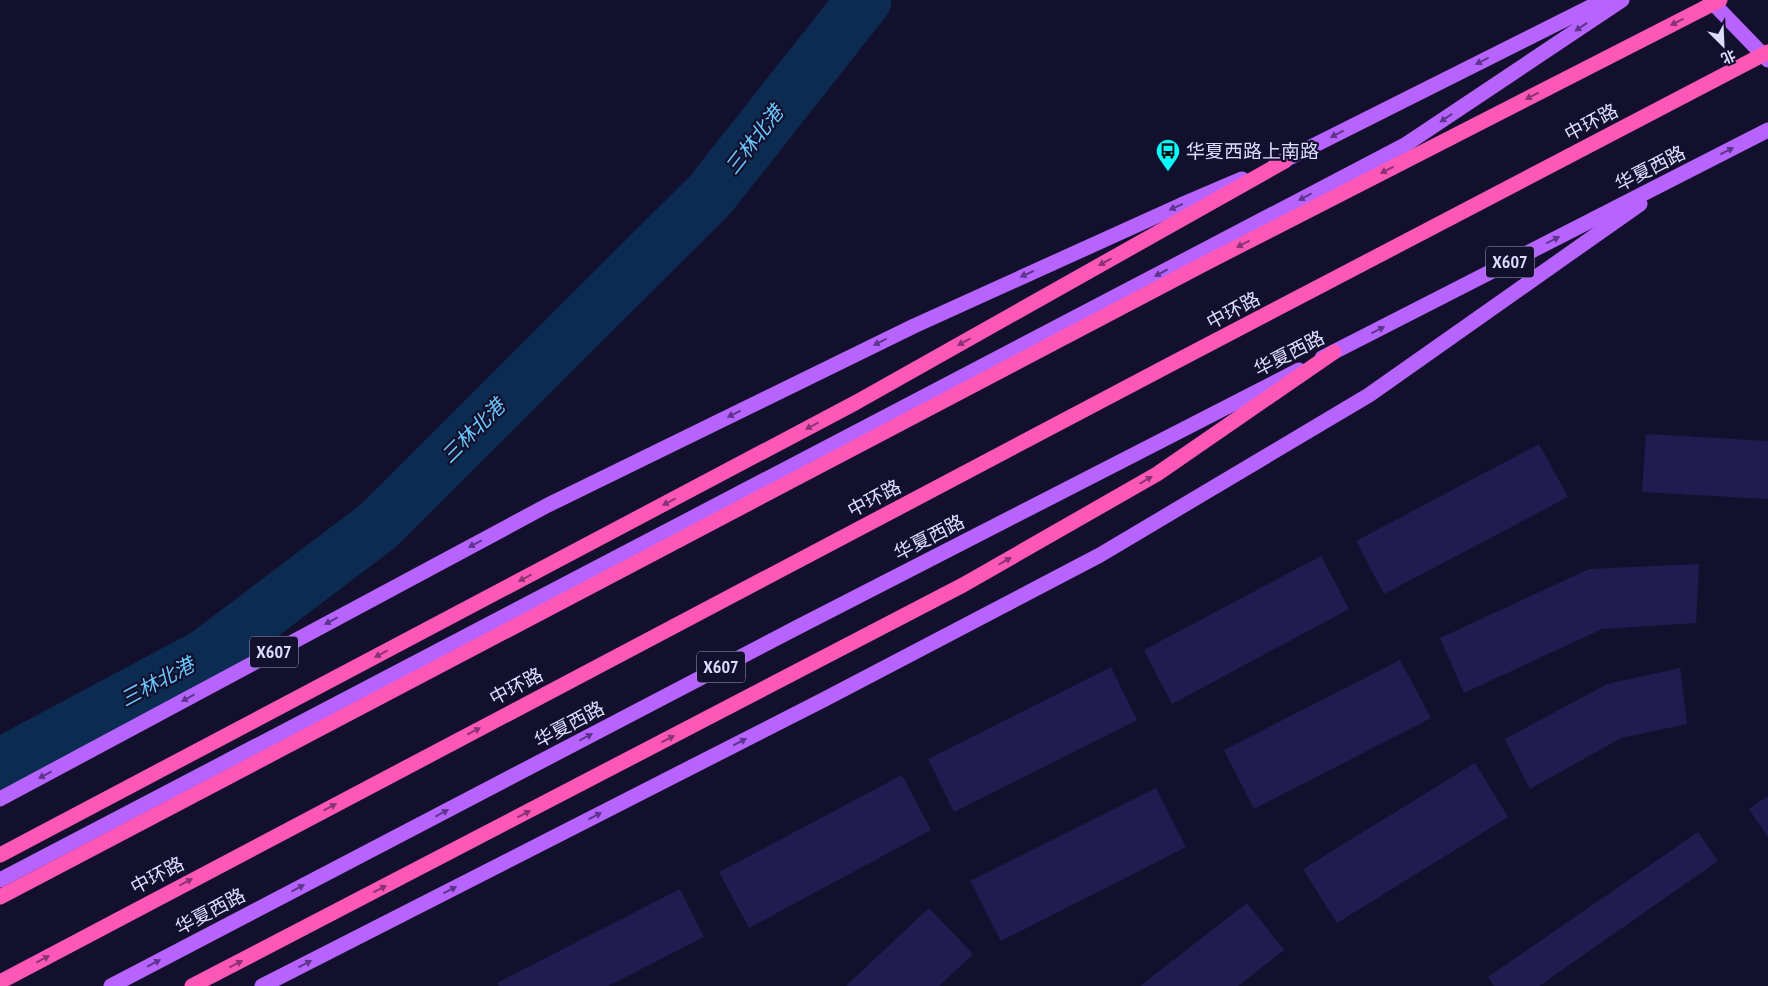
<svg xmlns="http://www.w3.org/2000/svg" width="1768" height="986" viewBox="0 0 1768 986" font-family="'PT Sans Narrow','Noto Sans SC',sans-serif">
<rect width="100%" height="100%" fill="#13102d"/>
<g fill="none" stroke-linecap="round" stroke-linejoin="round">
<polyline stroke="#0b2b51" stroke-width="55" points="0,766 206,656 378,526 710,195 864,0"/>
</g>
<g fill="#211c4f">
<polygon points="1646,434 1768,441 1768,499 1642,492"/>
<polygon points="1539,444 1568,497 1384,594 1356,541"/>
<polygon points="1321,556 1349,609 1172,704 1144,650"/>
<polygon points="1699,564 1696,623 1602,629 1464,693 1440,638 1589,569"/>
<polygon points="1400,660 1431,718 1254,809 1224,750"/>
<polygon points="1111,667 1137,720 954,812 928,759"/>
<polygon points="1680,668 1687,724 1621,738 1530,789 1505,739 1607,684"/>
<polygon points="1475,763 1508,817 1337,923 1303,869"/>
<polygon points="902,775 931,830 749,928 719,872"/>
<polygon points="1156,788 1186,847 1001,941 970,881"/>
<polygon points="1768,796 1768,837 1749,809"/>
<polygon points="1698,832 1718,861 1539,986 1494,986 1488,977"/>
<polygon points="680,889 704,937 608,986 499,986 497,983"/>
<polygon points="1247,903 1284,950 1238,986 1140,986"/>
<polygon points="929,908 973,954 939,986 846,986"/>
</g>
<g fill="none" stroke-linecap="round" stroke-linejoin="round">
<g stroke="#b763ff" stroke-width="15">
<polyline points="1710,0 1768,60"/>
<polyline points="1275,165 1604,0"/>
<polyline points="1322,358 1768,130"/>
<polyline points="0,799 548,505 914,326 1181,205 1242,179"/>
<polyline points="0,880 1405,145 1622,0"/>
<polyline points="111,986 798,627 1299,370"/>
<polyline points="262,986 825,699 1100,555 1369,395 1640,204"/>
</g>
<g stroke="#ff57b7" stroke-width="15">
<polyline points="0,855 855,403 1285,161"/>
<polyline points="192,986 963,585 1157,474 1334,352"/>
</g>
<g stroke="#ff57b7" stroke-width="15">
<polyline points="0,897 1204,264 1720,0"/>
<polyline points="0,982 1173,363 1768,52"/>
</g>
</g>
<defs><path id="oneway-solid" d="M-6-.8H1V-3.2L6.5 0L1 3.2V.8H-6Z" transform="scale(1.25)"/></defs>
<g fill="#893472">
<use href="#oneway-solid" transform="translate(1677 22) rotate(153)"/>
<use href="#oneway-solid" transform="translate(1532 96) rotate(153)"/>
<use href="#oneway-solid" transform="translate(1387 170) rotate(153)"/>
<use href="#oneway-solid" transform="translate(1243 244) rotate(153)"/>
<use href="#oneway-solid" transform="translate(1105 262) rotate(151)"/>
<use href="#oneway-solid" transform="translate(964 342) rotate(151)"/>
<use href="#oneway-solid" transform="translate(812 426) rotate(152)"/>
<use href="#oneway-solid" transform="translate(1146 480) rotate(-30)"/>
<use href="#oneway-solid" transform="translate(669 502) rotate(152)"/>
<use href="#oneway-solid" transform="translate(1005 561) rotate(-30)"/>
<use href="#oneway-solid" transform="translate(525 578) rotate(152)"/>
<use href="#oneway-solid" transform="translate(381 654) rotate(152)"/>
<use href="#oneway-solid" transform="translate(474 731) rotate(-28)"/>
<use href="#oneway-solid" transform="translate(668 739) rotate(-27)"/>
<use href="#oneway-solid" transform="translate(330 807) rotate(-28)"/>
<use href="#oneway-solid" transform="translate(524 814) rotate(-27)"/>
<use href="#oneway-solid" transform="translate(186 882) rotate(-28)"/>
<use href="#oneway-solid" transform="translate(380 889) rotate(-27)"/>
<use href="#oneway-solid" transform="translate(43 959) rotate(-28)"/>
<use href="#oneway-solid" transform="translate(236 964) rotate(-27)"/>
</g>
<g fill="#5d358c">
<use href="#oneway-solid" transform="translate(1581 27) rotate(146)"/>
<use href="#oneway-solid" transform="translate(1482 61) rotate(153)"/>
<use href="#oneway-solid" transform="translate(1446 118) rotate(146)"/>
<use href="#oneway-solid" transform="translate(1337 134) rotate(153)"/>
<use href="#oneway-solid" transform="translate(1727 151) rotate(-27)"/>
<use href="#oneway-solid" transform="translate(1305 197) rotate(152)"/>
<use href="#oneway-solid" transform="translate(1176 207) rotate(156)"/>
<use href="#oneway-solid" transform="translate(1553 240) rotate(-27)"/>
<use href="#oneway-solid" transform="translate(1161 273) rotate(152)"/>
<use href="#oneway-solid" transform="translate(1027 274) rotate(156)"/>
<use href="#oneway-solid" transform="translate(1378 330) rotate(-27)"/>
<use href="#oneway-solid" transform="translate(880 342) rotate(154)"/>
<use href="#oneway-solid" transform="translate(734 414) rotate(154)"/>
<use href="#oneway-solid" transform="translate(475 544) rotate(152)"/>
<use href="#oneway-solid" transform="translate(331 621) rotate(152)"/>
<use href="#oneway-solid" transform="translate(188 698) rotate(152)"/>
<use href="#oneway-solid" transform="translate(586 737) rotate(-28)"/>
<use href="#oneway-solid" transform="translate(740 742) rotate(-27)"/>
<use href="#oneway-solid" transform="translate(45 775) rotate(152)"/>
<use href="#oneway-solid" transform="translate(442 813) rotate(-28)"/>
<use href="#oneway-solid" transform="translate(595 816) rotate(-27)"/>
<use href="#oneway-solid" transform="translate(298 888) rotate(-28)"/>
<use href="#oneway-solid" transform="translate(450 890) rotate(-27)"/>
<use href="#oneway-solid" transform="translate(154 963) rotate(-28)"/>
<use href="#oneway-solid" transform="translate(305 964) rotate(-27)"/>
</g>
<defs>
<symbol id="bus-pin" viewBox="-11 -11 22 30"><path d="M0 17L-7.5 6A9.5 9.5 0 1 1 7.5 6Z" fill="#08fdff" stroke="#13102d"/><path d="M-5-6H5V4H4V6H2V4H-2V6H-4V4H-5ZM-3.5-4V0h7V-4ZM-3.5 1.2v1.5H-2V1.2ZM2 1.2v1.5H3.5V1.2Z" fill="#111"/></symbol>
</defs>
<g fill-rule="evenodd">
<use href="#bus-pin" x="1154" y="137" width="28" height="38"/>
</g>
<g text-anchor="middle" stroke-width="4.5" stroke-linejoin="round" paint-order="stroke">
<g fill="#13102d" stroke="#a09fc0" stroke-width="1">
<rect x="1486" y="246.5" width="48" height="31" rx="4"/>
<rect x="250" y="636.5" width="48" height="31" rx="4"/>
<rect x="697" y="651.5" width="48" height="31" rx="4"/>
</g>
<g font-size="18" font-weight="bold" fill="#dddcff">
<text x="1510" y="268">X607</text>
<text x="274" y="658">X607</text>
<text x="721" y="673">X607</text>
</g>
<g font-size="19" fill="#dddcff" stroke="#13102d">
<text transform="translate(1591 122) rotate(-28)" y="7">中环路</text>
<text transform="translate(1650 168) rotate(-27)" y="7">华夏西路</text>
<text transform="translate(1233 310) rotate(-28)" y="7">中环路</text>
<text transform="translate(1289 353) rotate(-27)" y="7">华夏西路</text>
<text transform="translate(874 498) rotate(-28)" y="7">中环路</text>
<text transform="translate(929 537) rotate(-27)" y="7">华夏西路</text>
<text transform="translate(516 686) rotate(-28)" y="7">中环路</text>
<text transform="translate(569 724) rotate(-28)" y="7">华夏西路</text>
<text transform="translate(157 875) rotate(-28)" y="7">中环路</text>
<text transform="translate(210 911) rotate(-28)" y="7">华夏西路</text>
</g>
<g font-size="19" fill="#dddcff" stroke="#13102d" text-anchor="start">
<text x="1186" y="158">华夏西路上南路</text>
</g>
<g font-size="20" font-style="italic" fill="#6ac8ff" stroke="#13102d">
<text transform="translate(754 140) rotate(-52)" y="7">三林北港</text>
<text transform="translate(473 431) rotate(-45)" y="7">三林北港</text>
<text transform="translate(157 682) rotate(-28)" y="7">三林北港</text>
</g>
</g>
<g transform="translate(1723 45) rotate(156)" stroke="#13102d" stroke-width="4" paint-order="stroke">
<path d="M0-4L9 19L0 12L-9 19Z" fill="#dddcff"/>
<text y="-8" font-size="14" font-weight="bold" text-anchor="middle" fill="#dddcff">北</text>
</g>
</svg>
